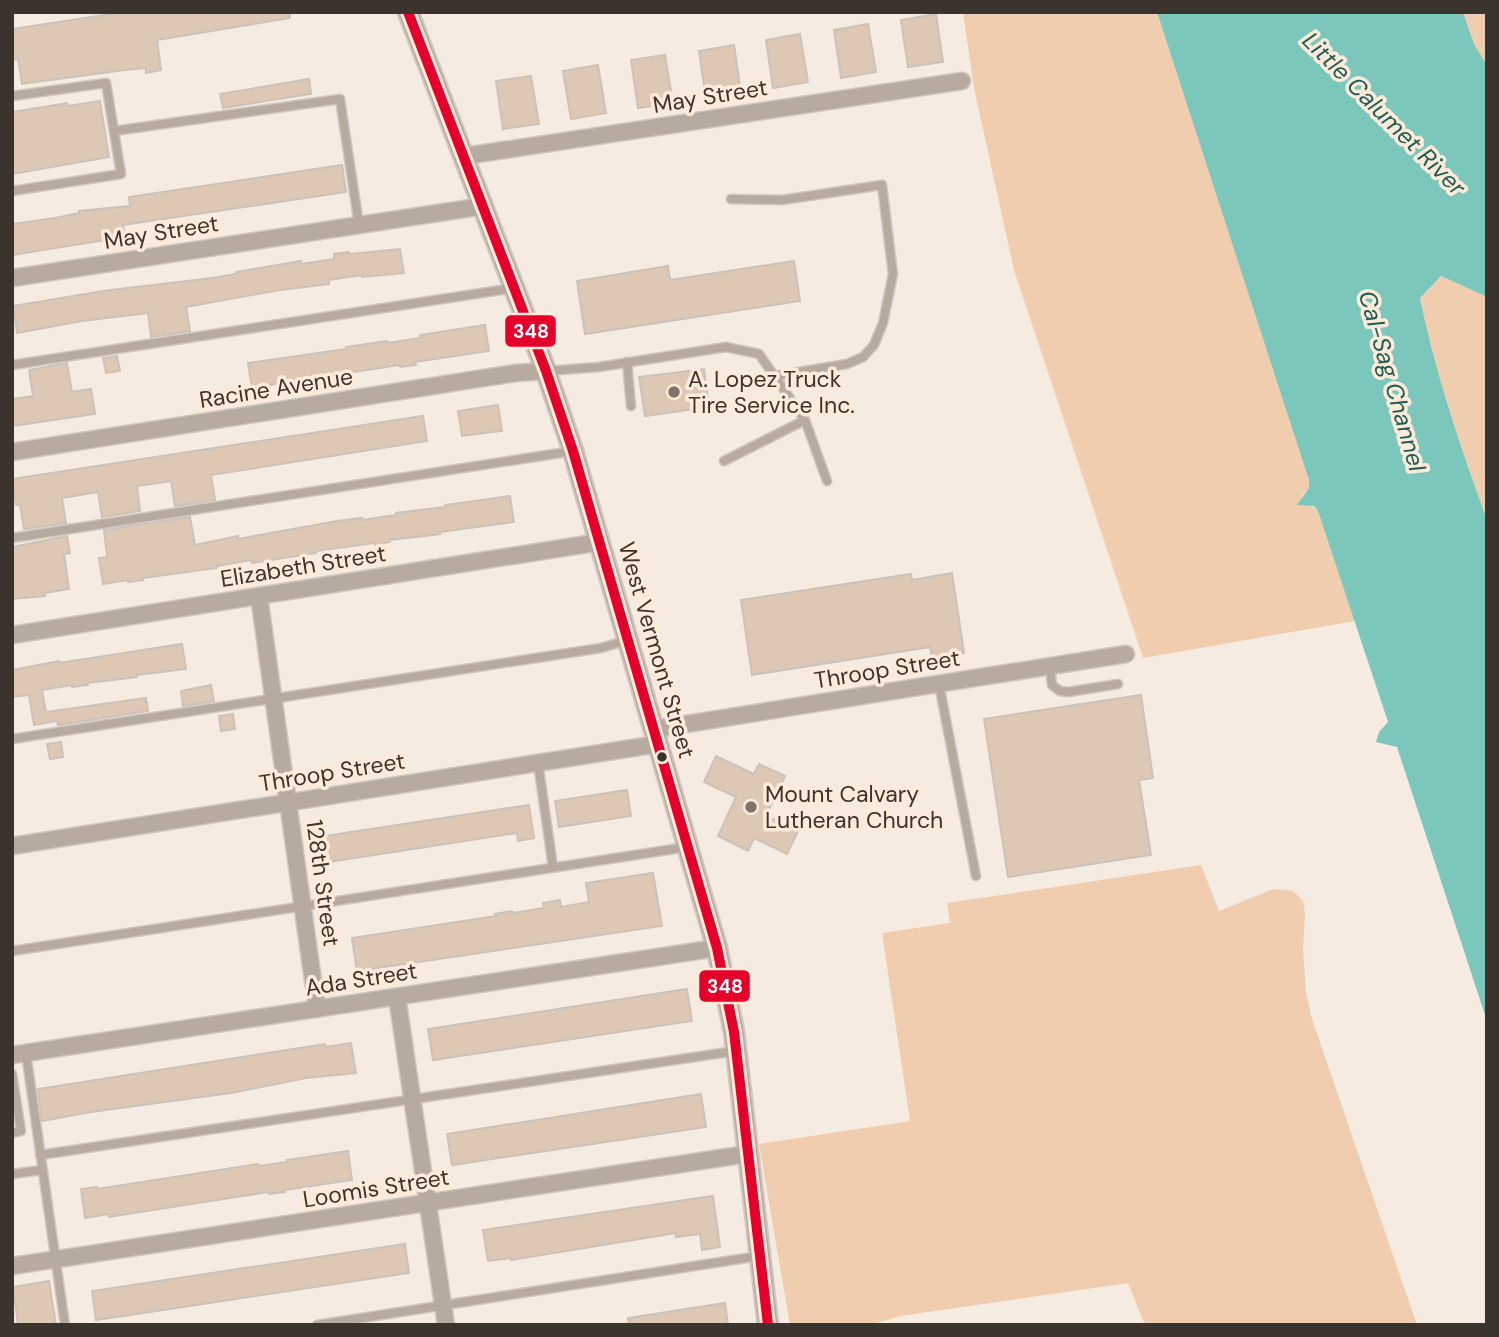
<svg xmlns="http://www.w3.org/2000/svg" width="1499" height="1337" viewBox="0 0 1499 1337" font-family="'DM Sans',sans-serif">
<rect width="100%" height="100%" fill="#f6ebe1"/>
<g fill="#f0cdae">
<polygon points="963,12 1157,12 1310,480 1309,488 1301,497 1318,511 1355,621 1143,658 1014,270 974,88"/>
<polygon points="1463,12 1487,12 1487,65 1474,44"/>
<path d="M1441,276L1487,297V520C1461,447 1435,373 1420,298Z"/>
<polygon points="1201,865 1219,911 1273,889 1293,891 1303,901 1305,914 1303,948 1306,992 1312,1019 1417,1325 1145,1325 1128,1283 901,1316 869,1325 790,1325 759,1144 910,1121 882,933 950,923 947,903"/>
</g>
<path fill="#7cc7bb" d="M1157,12H1463L1474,44L1487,65V297L1441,276L1420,298C1435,373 1461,448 1487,520V1021L1397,747L1376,742L1379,732L1388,722L1318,511L1314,506L1297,505L1309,488V480Z"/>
<g fill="#dcc8b5" stroke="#cbc2ba" stroke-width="2">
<polygon points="124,12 290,12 290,18 157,40 161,70 146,73 146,68 125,70 22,84 18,59 12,60 12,29"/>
<polygon points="936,14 943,62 908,67 901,20"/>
<polygon points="868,24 876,72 841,78 834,30"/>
<polygon points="800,34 808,82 773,88 766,40"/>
<polygon points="734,45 741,93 706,99 699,51"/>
<polygon points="665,55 673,103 638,108 631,60"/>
<polygon points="598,65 606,113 571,119 563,71"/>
<polygon points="531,76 539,124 503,129 496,81"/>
<polygon points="309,79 311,94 223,108 220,94"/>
<polygon points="100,101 109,157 12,174 12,112 67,103 68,106"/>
<polygon points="342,165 346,192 123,225 125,237 12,255 12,224 55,218 79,213 79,211 130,206 129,197"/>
<polygon points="400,249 404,273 362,277 362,275 329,280 329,284 280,290 186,307 190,331 151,337 148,313 82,321 17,333 13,306 103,291 212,278 236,274 236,272 301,261 301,264 334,259 334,254 349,252 350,254"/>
<polygon points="794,261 800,301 585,334 577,281 668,266 670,280"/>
<polygon points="485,325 489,351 415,362 416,365 400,367 399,365 341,374 341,376 326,379 325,376 252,388 248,363 346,349 346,347 387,341 387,343 420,338 420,335"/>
<polygon points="117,356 120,371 106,373 103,358"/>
<polygon points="67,363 72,392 91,389 95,414 12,426 12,399 33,396 29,370"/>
<polygon points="704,369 709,407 645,416 639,377"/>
<polygon points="498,405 502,431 462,436 458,411"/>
<polygon points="423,416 427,441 211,475 215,500 175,506 171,481 165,482 137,486 140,511 102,517 98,492 62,498 66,523 24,529 20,505 16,505 12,479"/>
<polygon points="510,496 514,522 440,532 440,534 390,540 390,542 375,545 374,543 316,551 316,553 252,563 251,560 217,566 217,568 143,578 143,580 128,582 128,580 103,584 99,558 107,557 104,530 190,517 195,545 238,536 238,539 337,521 362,518 362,520 396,515 396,513 445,507 445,505"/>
<polygon points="67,536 70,553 64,554 69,589 45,593 45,596 12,599 12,547"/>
<polygon points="952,573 964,653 932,658 930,647 752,675 741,600 911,574 912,580"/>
<polygon points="182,644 186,669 137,675 137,677 87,683 88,685 72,687 72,685 42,690 46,712 146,698 148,711 58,725 57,721 34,725 29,695 12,697 12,670 59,661 59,663"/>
<polygon points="211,685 214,701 183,706 181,691"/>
<polygon points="1141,695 1153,778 1139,780 1151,855 1008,877 984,719"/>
<polygon points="233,714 235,729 221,731 219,716"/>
<polygon points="61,742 63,757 50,759 47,744"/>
<polygon points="716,756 754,774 759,764 785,776 766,816 798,831 787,854 754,838 748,851 718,836 736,797 704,782"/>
<polygon points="627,790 631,816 559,827 555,801"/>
<polygon points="529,805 534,838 518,841 517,833 322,863 318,837"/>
<polygon points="653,873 662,926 357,971 352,938 496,916 495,914 512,911 513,913 544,908 543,903 560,900 561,907 589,902 586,883"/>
<polygon points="687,989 692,1021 433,1060 428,1029"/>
<polygon points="351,1043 356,1073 306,1078 231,1093 91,1112 42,1121 38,1089 325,1044 326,1047"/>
<polygon points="701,1094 706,1127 452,1165 447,1134"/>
<polygon points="348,1151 352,1180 285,1190 285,1192 269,1194 268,1192 109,1217 108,1214 85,1218 81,1189 97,1187 97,1189 258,1164 258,1166 288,1162 287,1160"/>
<polygon points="713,1196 720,1247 702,1250 700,1234 676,1237 676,1233 511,1260 511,1258 488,1261 483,1230"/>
<polygon points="405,1244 409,1273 96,1320 92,1291"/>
<polygon points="49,1281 56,1325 18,1325 13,1287"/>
<polygon points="725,1303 728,1325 629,1325 628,1318"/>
</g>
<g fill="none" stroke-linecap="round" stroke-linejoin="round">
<defs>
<g id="service">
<polyline points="12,96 106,83 121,174 12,191"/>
<polyline points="114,131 340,99 359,225"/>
<polyline points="731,199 782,200 882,185 893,274 883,323 874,345 863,357 847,364 775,376"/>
<polyline points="627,362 631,406"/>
<polyline points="12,365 514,288"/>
<polyline points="546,371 599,367 726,347 759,354 805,420 827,481"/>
<polyline points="724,461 805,420"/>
<polyline points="12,538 573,451"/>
<polyline points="1050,666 1052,685 1060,691 1068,692 1118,684"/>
<polyline points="939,684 976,876"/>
<polyline points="12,739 601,648 628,640"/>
<polyline points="538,763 553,867"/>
<polyline points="12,951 687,847"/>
<polyline points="26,1053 65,1325"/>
<polyline points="12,1074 21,1131 12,1133"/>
<polyline points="40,1155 735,1051"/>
<polyline points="12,1174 42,1170"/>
<polyline points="317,1325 759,1256"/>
</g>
<g id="minor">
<polyline points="465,156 962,81"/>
<polyline points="12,278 484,206"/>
<polyline points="12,452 516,373 546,371"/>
<polyline points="259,596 317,1009"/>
<polyline points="12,635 600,542"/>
<polyline points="655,729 1126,654"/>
<polyline points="12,846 658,744"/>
<polyline points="397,997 446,1325"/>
<polyline points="12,1055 717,948"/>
<polyline points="12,1266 747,1154"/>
</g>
<polyline id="tertiary" points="408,12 546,371 573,451 717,948 734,1032 768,1325"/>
</defs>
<use href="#service" stroke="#cfc6bf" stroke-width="11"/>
<use href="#minor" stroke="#cfc6bf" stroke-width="19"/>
<use href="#tertiary" stroke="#cfc6bf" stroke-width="23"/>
<use href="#service" stroke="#b7aba0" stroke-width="8"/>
<use href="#minor" stroke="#b7aba0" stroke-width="16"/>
<use href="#tertiary" stroke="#b7aba0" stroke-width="19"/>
<defs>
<polyline id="bus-1" points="408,12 546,371 573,451 717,948 734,1032 768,1325"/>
</defs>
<use href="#bus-1" stroke="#feead9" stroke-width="16"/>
<use href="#bus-1" stroke="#e4002b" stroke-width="10"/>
</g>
<g fill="#7c746c" stroke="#feead9" stroke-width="2.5">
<circle cx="674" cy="392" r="7"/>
<circle cx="751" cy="807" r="7"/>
</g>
<circle fill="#3b342d" stroke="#feead9" stroke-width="2.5" cx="662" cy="757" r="6"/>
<g text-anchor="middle" stroke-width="7" stroke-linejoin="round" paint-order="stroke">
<g font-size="23" fill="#3b342d" stroke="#feead9">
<text transform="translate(710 96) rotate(-9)" y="8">May Street</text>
<text transform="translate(161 232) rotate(-9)" y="8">May Street</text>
<text transform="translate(276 388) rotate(-9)" y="8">Racine Avenue</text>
<text transform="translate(303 566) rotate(-9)" y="8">Elizabeth Street</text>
<text transform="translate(657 650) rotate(74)" y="8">West Vermont Street</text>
<text transform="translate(887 669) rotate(-9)" y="8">Throop Street</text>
<text transform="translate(332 772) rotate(-9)" y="8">Throop Street</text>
<text transform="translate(323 883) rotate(82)" y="8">128th Street</text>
<text transform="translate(361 979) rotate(-9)" y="8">Ada Street</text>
<text transform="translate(376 1188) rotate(-9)" y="8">Loomis Street</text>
</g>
<g font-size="23" fill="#3b342d" stroke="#feead9" text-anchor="start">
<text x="688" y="387">A. Lopez Truck<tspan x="688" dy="26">Tire Service Inc.</tspan></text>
<text x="765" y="802">Mount Calvary<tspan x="765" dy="26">Lutheran Church</tspan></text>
</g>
<g font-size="24" font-style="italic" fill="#205d56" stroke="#feead9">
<text transform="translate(1384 114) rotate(45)" y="8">Little Calumet River</text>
<text transform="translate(1392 381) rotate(74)" y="8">Cal-Sag Channel</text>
</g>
</g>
<g stroke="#feead9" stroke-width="2.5">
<rect x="504" y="314" width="53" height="34" rx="7" fill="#e4002b"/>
<rect x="698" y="969" width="53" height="34" rx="7" fill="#e4002b"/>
</g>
<g font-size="19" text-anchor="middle" font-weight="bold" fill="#fff">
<text x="531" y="338">348</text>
<text x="725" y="993">348</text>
</g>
<rect width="1499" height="1337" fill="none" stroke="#3b342d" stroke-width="28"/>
</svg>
